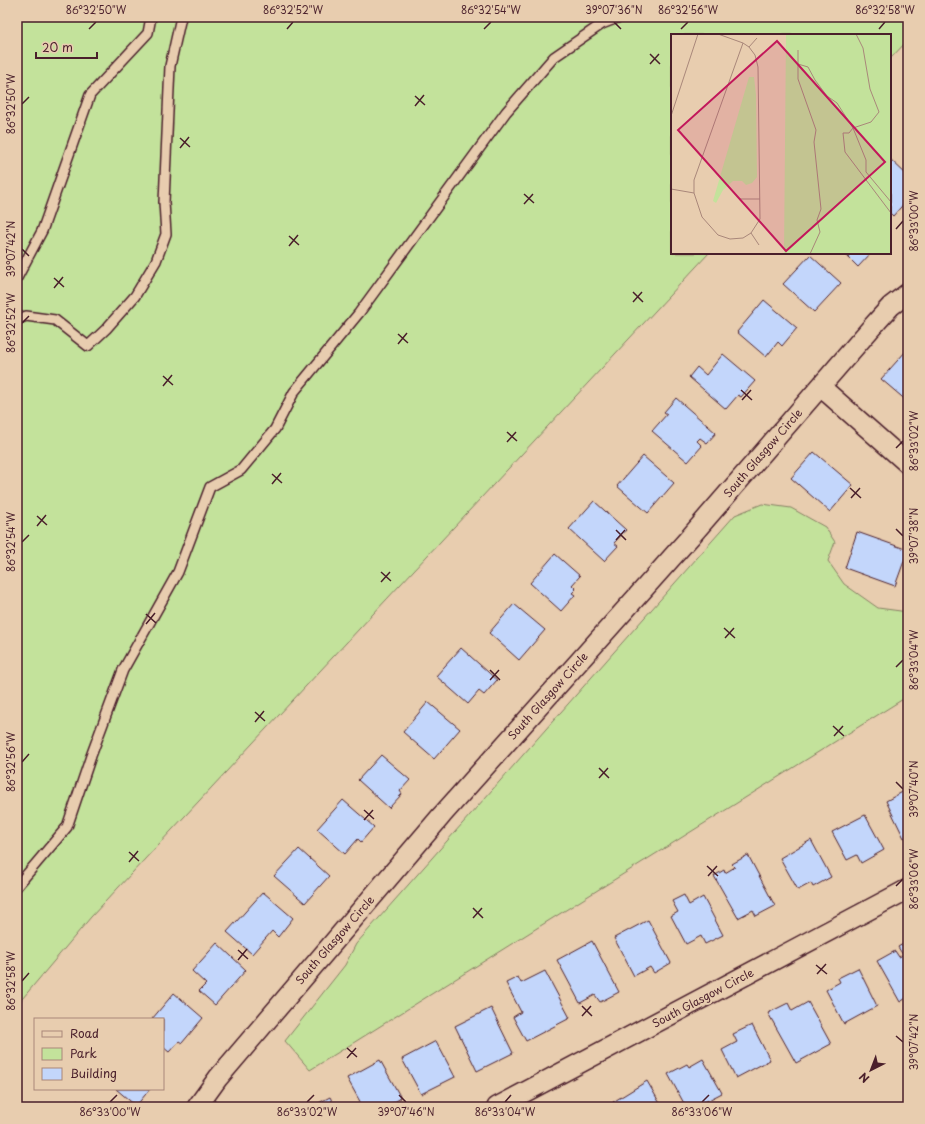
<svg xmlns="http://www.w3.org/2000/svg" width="925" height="1124" viewBox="0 0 925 1124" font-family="'Playpen Sans',sans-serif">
<rect width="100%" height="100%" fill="#e8cdaf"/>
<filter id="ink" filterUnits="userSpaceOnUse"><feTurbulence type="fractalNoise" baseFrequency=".025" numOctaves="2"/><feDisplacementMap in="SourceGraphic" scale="8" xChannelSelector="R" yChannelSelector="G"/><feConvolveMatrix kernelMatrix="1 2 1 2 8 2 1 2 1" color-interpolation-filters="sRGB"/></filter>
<g filter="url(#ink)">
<g fill="#c3e29b" stroke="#868063">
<polygon points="17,17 908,17 908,40 890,59 890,35 672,35 672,253 709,253 91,917 17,1005"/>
<polygon points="762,504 791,508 825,527 835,542 828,561 844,584 878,608 908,612 908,696 310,1070 285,1041 345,965 356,944 735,515"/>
</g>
<g fill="#c3d6fb" stroke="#4a1f2b">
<polygon points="890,159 908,176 908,199 893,216 890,213"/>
<polygon points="844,253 871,253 858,267"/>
<polygon points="810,255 841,283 814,312 783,284"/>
<polygon points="764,300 797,328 782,346 778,342 766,357 737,332"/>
<polygon points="906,351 908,353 908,402 881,379"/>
<polygon points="723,354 755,381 741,397 738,395 726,409 689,377 697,367 706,375"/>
<polygon points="676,398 716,433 707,443 700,438 697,441 702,446 688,462 652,431 667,414 664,412"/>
<polygon points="814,452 853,485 830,512 791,478"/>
<polygon points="643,456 674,483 648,513 617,486"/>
<polygon points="594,501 626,530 614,543 618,546 604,561 569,529"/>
<polygon points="857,532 908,550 895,586 845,568"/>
<polygon points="555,554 580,576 572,585 576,589 572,593 575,595 561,611 530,583"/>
<polygon points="514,604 545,630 519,660 489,633"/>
<polygon points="461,648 497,680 484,695 479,691 468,704 436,676"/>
<polygon points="428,702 460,729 434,759 403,732"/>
<polygon points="381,755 410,780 400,791 402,794 389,808 358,780"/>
<polygon points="908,789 908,836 904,838 886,801"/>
<polygon points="343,800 374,827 361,842 358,839 345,854 317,829"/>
<polygon points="865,815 884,850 861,863 857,855 847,860 832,832"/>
<polygon points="811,840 831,877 813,887 811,883 798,890 780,858"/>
<polygon points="299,849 329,876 305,903 274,876"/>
<polygon points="748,855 775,906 756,916 753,910 738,918 714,876 724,870 725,873 735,867 732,864"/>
<polygon points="263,892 293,918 278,937 272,931 252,954 227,932"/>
<polygon points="684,895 689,905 703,897 723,935 705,944 701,936 686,944 671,916 678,912 672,901"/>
<polygon points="648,920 671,963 654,973 650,967 634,976 614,938"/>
<polygon points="592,941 619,992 600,1002 595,995 580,1003 557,960"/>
<polygon points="908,941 908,997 900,1002 877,961 895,951 899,957 903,955 898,947"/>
<polygon points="217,943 246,970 215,1005 199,991 206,984 192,971"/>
<polygon points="858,968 877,1006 844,1024 826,990 840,982 838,978"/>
<polygon points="545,971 570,1018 526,1041 513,1017 521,1012 506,983 518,977 521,983"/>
<polygon points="174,993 203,1018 182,1043 179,1041 169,1052 163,1047 163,1019 152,1019"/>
<polygon points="808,1002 831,1044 796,1063 768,1013 788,1003 792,1011"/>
<polygon points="491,1008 513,1053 477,1071 455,1026"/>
<polygon points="752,1025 770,1060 736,1078 722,1050 737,1042 733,1034"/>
<polygon points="436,1041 455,1077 421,1094 402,1059"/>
<polygon points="703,1059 722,1093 695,1107 686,1107 668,1074 687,1064 689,1067"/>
<polygon points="380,1060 401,1098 386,1107 363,1107 347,1078"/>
<polygon points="647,1081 662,1107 616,1107 613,1102"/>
<polygon points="116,1089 150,1089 136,1106"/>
<polygon points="330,1097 335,1107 311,1107"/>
<polygon points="77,1100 81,1107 65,1107"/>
</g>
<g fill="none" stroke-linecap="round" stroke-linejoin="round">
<defs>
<g id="service">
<polyline points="17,278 42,231 90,95 148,33 151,17"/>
<polyline points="17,320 26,316 55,320 88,346 106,329 135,296 156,261 166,234 164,202 170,66 181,17"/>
<polyline points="17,886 67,827 91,756 123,670 178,572 210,487 241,470 275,429 294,392 359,313 506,112 554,57 602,24 620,17"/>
</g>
<g id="minor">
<polyline points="821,387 908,464"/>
<polyline points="197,1107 218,1078 442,815 691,536 872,327 891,306 908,293"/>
<polyline points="497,1107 908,889"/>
</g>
</defs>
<use href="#service" stroke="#4a1f2b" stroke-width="12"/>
<use href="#minor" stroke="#4a1f2b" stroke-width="22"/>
<use href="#service" stroke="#e8cdaf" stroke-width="9"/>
<use href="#minor" stroke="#e8cdaf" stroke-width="19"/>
</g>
</g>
<path fill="none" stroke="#4a1f2b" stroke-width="1.5" d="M614,22L621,29M89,29L96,22M287,29L293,22M484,29L491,22M681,29L688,22M879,29L885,22M650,54L660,64M650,64L659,54M415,96L425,105M22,104L29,97M415,106L424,95M180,138L190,147M180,148L189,137M524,194L534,203M524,204L533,194M896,229L903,221M289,236L299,245M289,246L298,235M22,249L29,256M54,278L64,287M54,288L63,277M633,292L643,302M633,302L642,292M22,323L29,316M398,334L408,343M398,344L407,333M163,376L173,385M163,386L172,375M741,390L752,400M742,400L751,390M507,432L517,441M507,442L516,432M896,448L903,441M272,474L282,483M272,484L281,473M850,488L861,498M851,498L860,488M37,516L47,525M37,526L46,515M896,529L903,536M616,530L626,540M616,540L625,530M22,542L29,535M381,572L391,581M381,582L390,572M146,614L156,623M146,624L155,613M724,628L735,638M725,638L734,628M896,667L903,660M490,670L500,680M490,680L499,670M255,712L265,721M255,722L264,711M833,726L844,736M834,736L843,726M22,762L29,754M599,768L609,778M599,778L608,768M896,782L903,789M364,810L374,819M364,820L373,810M129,852L139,861M129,862L138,851M707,866L718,876M708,876L717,866M896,886L903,879M473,908L483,918M473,918L482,908M238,950L248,959M238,960L247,949M816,965L827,974M817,974L826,964M22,981L29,973M582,1006L592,1016M582,1016L591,1006M896,1036L903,1042M347,1048L357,1057M347,1058L356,1048M399,1095L406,1102M110,1102L117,1095M307,1102L314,1095M505,1102L511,1095M702,1102L709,1095"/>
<g text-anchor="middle" stroke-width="4" stroke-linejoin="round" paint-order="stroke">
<g font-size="11" fill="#4a1f2b" stroke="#e8cdaf">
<text transform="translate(763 453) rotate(-49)" y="4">South Glasgow Circle</text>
<text transform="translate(548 696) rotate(-48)" y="4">South Glasgow Circle</text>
<text transform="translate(335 940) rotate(-49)" y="4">South Glasgow Circle</text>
<text transform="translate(703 998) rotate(-28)" y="4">South Glasgow Circle</text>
</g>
</g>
<g transform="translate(671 34)">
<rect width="220" height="220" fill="#e8cdaf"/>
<path d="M115,0H220V220H113ZM78,43H83L85,61L86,143L81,149L75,151L71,147H62L52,156L45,169L42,167Z" fill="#c3e29b"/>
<path fill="none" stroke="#a9877a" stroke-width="1" d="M47,0L72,9L78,13L84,21L87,33L89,185L80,199L72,204L59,205L47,201L31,183L23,159V146L72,9M78,13L86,4M127,16V30L137,33L144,46L156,62L166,69L182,94L200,88L208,78L199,55L192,14L185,0M127,30V45L145,96L143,108L150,175L146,186L149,198L139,220M0,82L27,0M0,155L23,159M69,165H89M220,168L195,138V126L182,94L178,99H172L174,118L220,179M80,199L88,211"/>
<path fill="#c2185b" fill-opacity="0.15" stroke="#c2185b" stroke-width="2" d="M106,7L214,128L115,217L7,96Z"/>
<rect width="220" height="220" fill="none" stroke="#4a1f2b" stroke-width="2"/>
</g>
<rect width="925" height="1124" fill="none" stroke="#e8cdaf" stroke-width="44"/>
<rect x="34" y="1018" width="130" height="72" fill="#e8cdaf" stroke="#a9877a"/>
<rect x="42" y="1031" width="20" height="6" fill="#e8cdaf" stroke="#a9877a"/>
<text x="70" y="1038" font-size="12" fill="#4a1f2b">Road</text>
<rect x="42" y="1048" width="20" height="12" fill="#c3e29b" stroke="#a9877a"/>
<text x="70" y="1058" font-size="12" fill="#4a1f2b">Park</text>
<rect x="42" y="1068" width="20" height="12" fill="#c3d6fb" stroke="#a9877a"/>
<text x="70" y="1078" font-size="12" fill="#4a1f2b">Building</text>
<g transform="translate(871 1070) rotate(222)" stroke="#e8cdaf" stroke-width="3" paint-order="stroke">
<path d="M0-3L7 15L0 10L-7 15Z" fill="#4a1f2b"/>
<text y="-6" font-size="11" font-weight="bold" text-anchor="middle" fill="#4a1f2b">N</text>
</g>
<path d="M36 52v6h61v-6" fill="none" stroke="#4a1f2b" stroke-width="2"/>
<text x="42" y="52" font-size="12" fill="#4a1f2b" stroke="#e8cdaf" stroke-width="3" paint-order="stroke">20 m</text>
<rect x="22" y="22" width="881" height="1080" fill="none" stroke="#4a1f2b" stroke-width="1.5"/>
<g font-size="10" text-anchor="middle" fill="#4a1f2b">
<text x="96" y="14">86°32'50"W</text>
<text x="293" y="14">86°32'52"W</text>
<text x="491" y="14">86°32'54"W</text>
<text x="614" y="14">39°07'36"N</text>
<text x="688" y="14">86°32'56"W</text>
<text x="885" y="14">86°32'58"W</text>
<text transform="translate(11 104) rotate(-90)" y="4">86°32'50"W</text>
<text transform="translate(914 221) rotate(-90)" y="4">86°33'00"W</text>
<text transform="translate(11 249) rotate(-90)" y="4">39°07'42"N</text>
<text transform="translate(11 323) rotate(-90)" y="4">86°32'52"W</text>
<text transform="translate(914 441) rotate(-90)" y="4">86°33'02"W</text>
<text transform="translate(914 536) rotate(-90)" y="4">39°07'38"N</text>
<text transform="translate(11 542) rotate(-90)" y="4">86°32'54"W</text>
<text transform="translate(914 660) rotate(-90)" y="4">86°33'04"W</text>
<text transform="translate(11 762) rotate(-90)" y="4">86°32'56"W</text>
<text transform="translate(914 789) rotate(-90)" y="4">39°07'40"N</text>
<text transform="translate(914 879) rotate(-90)" y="4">86°33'06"W</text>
<text transform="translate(11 981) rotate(-90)" y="4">86°32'58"W</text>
<text transform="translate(914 1042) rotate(-90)" y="4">39°07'42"N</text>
<text x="110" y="1116">86°33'00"W</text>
<text x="307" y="1116">86°33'02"W</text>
<text x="406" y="1116">39°07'46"N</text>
<text x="505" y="1116">86°33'04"W</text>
<text x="702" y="1116">86°33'06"W</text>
</g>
</svg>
